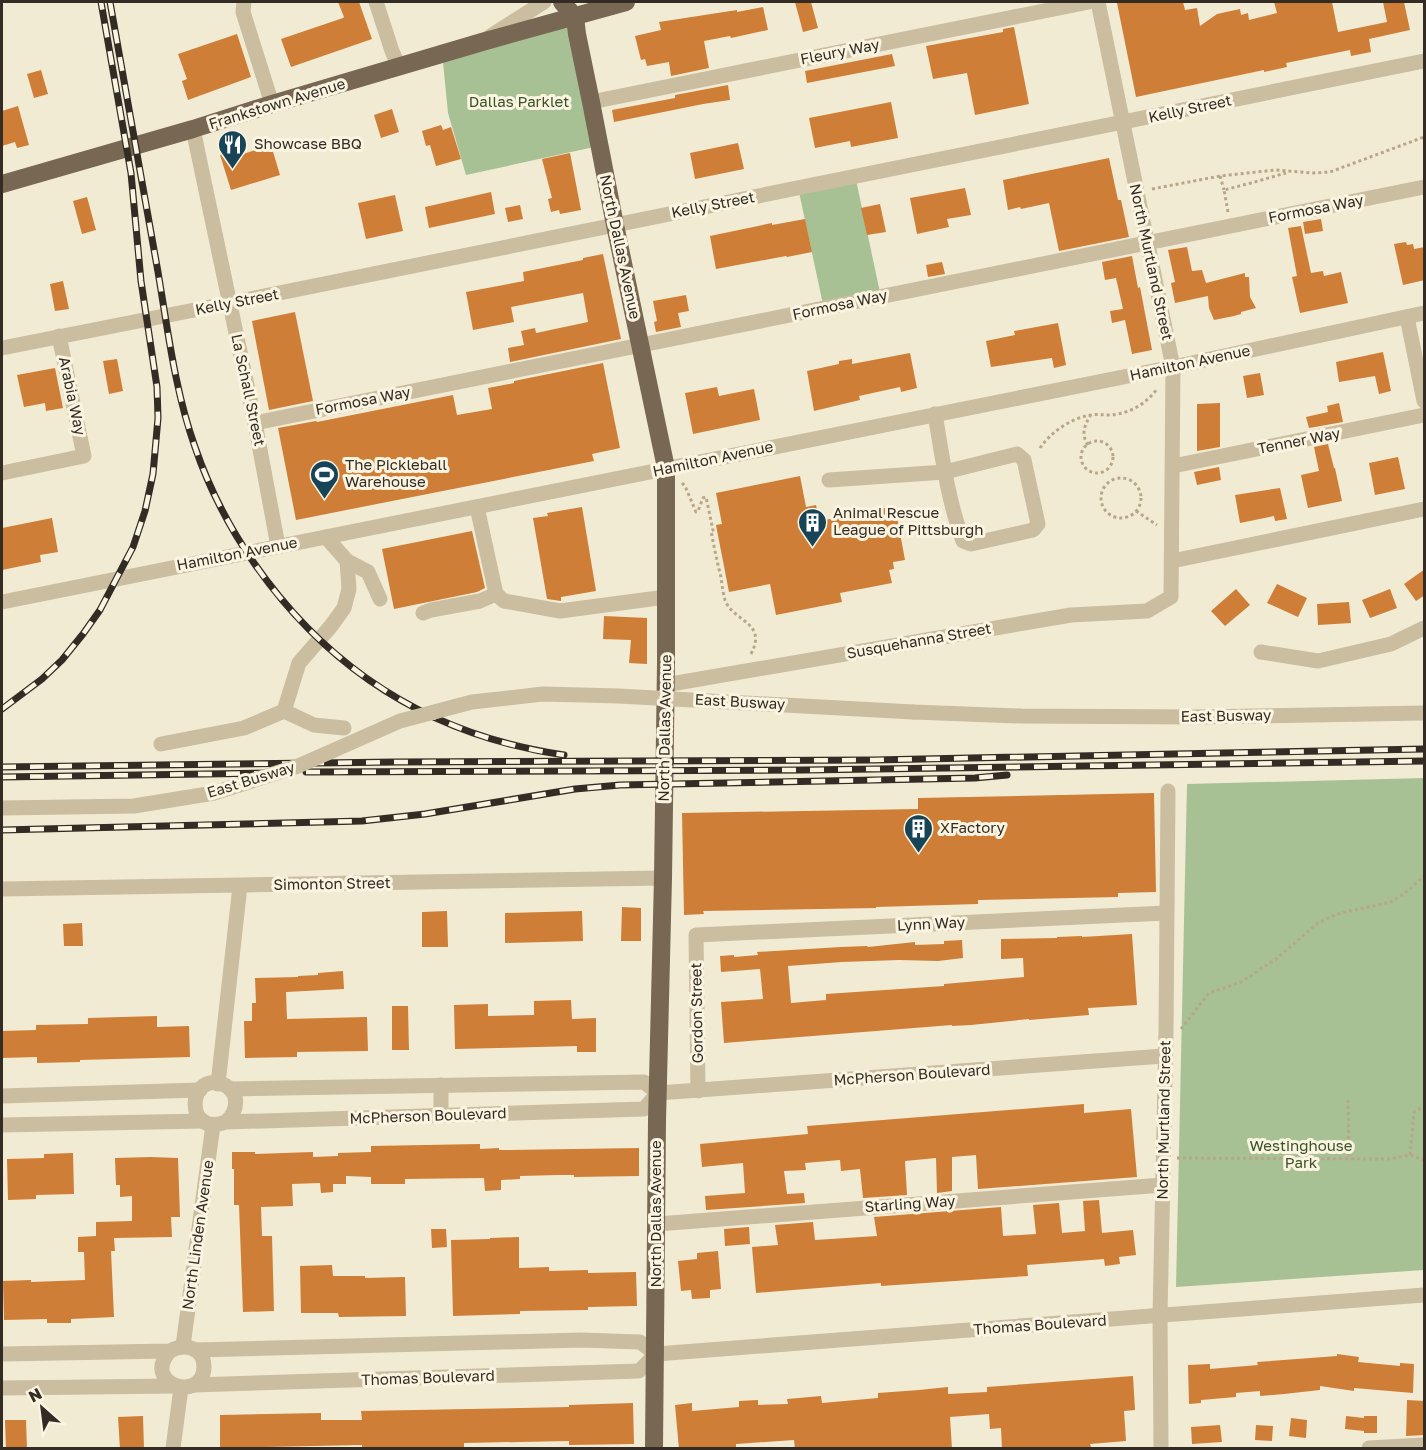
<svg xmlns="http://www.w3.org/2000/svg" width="1426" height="1450" viewBox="0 0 1426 1450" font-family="'Golos Text',sans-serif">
<rect width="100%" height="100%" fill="#f2ebd4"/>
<g fill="#a7c194">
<polygon points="569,26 594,147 466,175 448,113 443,62"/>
<polygon points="856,180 881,297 824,309 799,192"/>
<polygon points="1424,778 1424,1270 1176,1287 1187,784"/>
</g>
<g fill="#ce7e36">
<polygon points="338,2 359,2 372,39 291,67 281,39 343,18 344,17"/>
<polygon points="795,2 811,2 818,28 803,32"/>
<polygon points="1127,2 1183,2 1185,10 1197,8 1200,26 1217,14 1240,9 1241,15 1248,13 1249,20 1277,13 1274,2 1332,2 1338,32 1387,22 1383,2 1404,2 1410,30 1369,39 1371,52 1351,56 1350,50 1286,63 1287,67 1264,72 1264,70 1136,97 1117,3"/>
<polygon points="763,7 768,30 731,38 730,36 704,41 709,68 671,76 669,62 647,66 645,59 641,60 635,36 661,30 659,22 737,10 737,12"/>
<polygon points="1014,27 1029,104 975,115 967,73 933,79 926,46 1003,32 1003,29"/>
<polygon points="237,34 251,77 188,100 182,81 187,79 178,54"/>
<polygon points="892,54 895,66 807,83 805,71"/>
<polygon points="41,70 48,94 34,98 27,74"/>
<polygon points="728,85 730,100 703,104 614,122 612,110 675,98 675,95"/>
<polygon points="891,102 898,138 851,147 850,141 815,148 809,118"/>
<polygon points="18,106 29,145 17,148 15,142 2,146 2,111"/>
<polygon points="392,109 399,132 381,138 374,115"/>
<polygon points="441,125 443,130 451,127 461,159 436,166 430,145 426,146 422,131"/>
<polygon points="738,143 744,169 695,179 690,153"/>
<polygon points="271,145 280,175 231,190 220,155 235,150 237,156"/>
<polygon points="570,153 581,210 560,214 559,210 551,212 548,199 552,198 542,159"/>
<polygon points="1109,158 1118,200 1121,200 1129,237 1059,251 1049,203 1021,209 1020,207 1008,210 1003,180"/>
<polygon points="965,188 971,215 947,219 949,227 917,234 910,198"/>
<polygon points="491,192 495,214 429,228 425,207"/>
<polygon points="395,195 403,231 366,239 358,203"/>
<polygon points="87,197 96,230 82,234 73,201"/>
<polygon points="880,204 886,232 867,235 861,208"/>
<polygon points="520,205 523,219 508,222 505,208"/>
<polygon points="805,219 812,252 787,257 786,256 716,269 710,236 772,223 772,225"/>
<polygon points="1321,219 1323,231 1305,234 1303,222"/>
<polygon points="1301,226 1311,273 1323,271 1324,276 1341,272 1348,303 1300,313 1292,277 1297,276 1288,228"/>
<polygon points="1406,242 1407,245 1413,244 1414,249 1425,247 1425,280 1403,285 1394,244"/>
<polygon points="1187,247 1192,271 1202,270 1206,283 1245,273 1245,277 1249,277 1250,297 1256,308 1241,312 1241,314 1234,316 1214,320 1209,308 1208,296 1175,303 1171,283 1175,282 1168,250"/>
<polygon points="603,254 621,339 510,362 508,348 524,345 521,331 535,328 536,333 588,322 583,293 511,307 514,322 473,330 466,292 524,281 523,272 583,260 583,258"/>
<polygon points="1132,256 1138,288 1140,287 1152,350 1132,354 1125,320 1112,323 1110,311 1123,309 1116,278 1105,280 1102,262"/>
<polygon points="942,262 945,274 928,277 926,265"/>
<polygon points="63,281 69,309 55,311 50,284"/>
<polygon points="686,295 689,311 678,313 681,327 656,332 654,322 657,321 653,301"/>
<polygon points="295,312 313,401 269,410 252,321"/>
<polygon points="1058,323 1066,365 1054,368 1052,358 991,367 986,341 1015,335 1014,331"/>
<polygon points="1383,352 1391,391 1379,394 1375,376 1339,382 1336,362"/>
<polygon points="910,353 917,388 901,392 900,387 859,396 860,400 814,411 807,371 839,364 839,361 852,359 852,364"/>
<polygon points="117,359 123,391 109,394 103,361"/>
<polygon points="603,363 620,448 592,454 594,461 296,520 278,428 316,421 317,422 453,395 457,415 492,409 488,388 514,383 514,381"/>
<polygon points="55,368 63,408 46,411 45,403 24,407 17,375"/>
<polygon points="1260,373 1264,395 1247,398 1243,376"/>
<polygon points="717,387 719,396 754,389 760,420 693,434 685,393"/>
<polygon points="1220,403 1220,447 1197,451 1197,404"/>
<polygon points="1339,403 1343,422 1309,428 1306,417 1328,412 1327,406"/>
<polygon points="1328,444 1334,468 1335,468 1342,501 1308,508 1301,475 1319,471 1314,447"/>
<polygon points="1398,457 1405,489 1375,495 1369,463"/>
<polygon points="1219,467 1221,480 1197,485 1194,472"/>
<polygon points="800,476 806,507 816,505 820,521 895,506 905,560 893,562 894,569 889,570 892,583 840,593 842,602 776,615 770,584 729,592 716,525 722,524 716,493"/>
<polygon points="1280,488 1287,519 1275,521 1274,516 1240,523 1235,495"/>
<polygon points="582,507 596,591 561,597 561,601 547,599 533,518 548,516 547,513"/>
<polygon points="52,518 58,552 40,555 41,562 2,570 2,528"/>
<polygon points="472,531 485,588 477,592 394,609 382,549"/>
<polygon points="1425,569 1425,595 1416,601 1404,584"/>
<polygon points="1277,584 1307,598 1298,617 1267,603"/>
<polygon points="1236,589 1250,605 1225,626 1211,611"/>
<polygon points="1390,589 1397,608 1370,618 1362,600"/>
<polygon points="1349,602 1351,623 1318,625 1317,604"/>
<polygon points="604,616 647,618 647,664 629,663 631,640 603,639"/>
<polygon points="1154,793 1156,892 1118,893 1118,897 978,900 978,904 876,907 876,908 703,911 704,914 684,915 682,813 918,809 918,798"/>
<polygon points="622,907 641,908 641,941 621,941"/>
<polygon points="447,911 448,947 422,947 422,912"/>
<polygon points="582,911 583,941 505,943 505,913"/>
<polygon points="82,923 83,946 64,946 63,924"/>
<polygon points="1132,934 1137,1005 1088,1008 1089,1015 1029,1020 1029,1019 971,1025 952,1026 952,1025 724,1043 721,1002 763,999 760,969 721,972 720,956 734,955 734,957 758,955 757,952 841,947 867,946 868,947 915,942 915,945 944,944 944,941 962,940 963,958 938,961 899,960 842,962 788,966 791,1003 826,1000 826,994 944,986 944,984 1024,977 1023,958 1001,959 1001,939 1057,938 1057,937 1082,936 1082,937"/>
<polygon points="343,971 344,989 286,992 287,1019 367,1017 368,1051 297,1052 297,1057 245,1058 244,1021 252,1021 252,1003 256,1003 255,978 298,977 298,976 318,975 318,973"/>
<polygon points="571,1000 572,1019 596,1018 596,1052 577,1052 577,1046 455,1049 454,1005 488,1004 488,1016 534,1015 534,1001"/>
<polygon points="392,1006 408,1006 409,1050 392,1050"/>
<polygon points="157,1016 157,1027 189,1026 190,1057 80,1060 80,1062 37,1063 37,1057 2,1058 2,1031 36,1030 36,1025 88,1024 88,1018"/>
<polygon points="1084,1104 1084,1113 1131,1109 1137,1177 978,1189 976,1155 952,1157 952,1191 937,1193 936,1158 905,1161 907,1195 863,1198 860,1169 841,1171 840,1160 805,1163 806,1170 784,1171 787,1194 804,1193 805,1203 706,1210 705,1196 745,1193 743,1163 702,1167 700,1144 808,1134 807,1126"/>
<polygon points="480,1144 480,1149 499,1148 499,1150 509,1150 639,1148 639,1176 574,1177 574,1175 558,1175 520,1176 520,1179 501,1180 501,1190 485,1191 484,1178 405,1179 405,1184 371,1184 371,1177 346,1176 346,1184 333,1184 333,1192 321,1193 320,1183 292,1184 293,1206 261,1207 262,1236 272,1236 274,1311 243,1312 239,1205 234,1205 234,1169 232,1169 232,1152 255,1152 255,1154 313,1152 313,1157 338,1156 338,1153 371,1152 371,1146"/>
<polygon points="73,1153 74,1194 36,1195 36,1199 8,1200 7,1159 44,1158 44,1154"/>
<polygon points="151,1157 178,1158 180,1217 171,1217 172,1237 114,1238 115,1251 111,1251 114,1317 71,1319 71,1323 47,1323 47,1319 4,1320 3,1281 31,1280 31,1282 85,1280 84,1252 78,1252 78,1237 96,1236 96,1222 132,1221 132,1196 120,1197 120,1185 116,1185 115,1158"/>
<polygon points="1099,1200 1102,1233 1133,1230 1136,1255 1119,1257 1120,1264 1105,1266 1104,1259 1027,1265 1028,1276 881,1286 881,1283 756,1293 752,1247 778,1245 775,1225 813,1222 815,1240 877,1236 874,1217 1001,1207 1003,1236 1036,1234 1033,1205 1059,1203 1062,1233 1085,1231 1083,1201"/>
<polygon points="749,1227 750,1244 725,1246 724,1229"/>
<polygon points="431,1229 446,1229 447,1247 432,1248"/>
<polygon points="519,1237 519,1268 549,1267 549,1271 588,1270 588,1273 636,1272 637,1306 588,1307 588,1310 520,1311 520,1314 453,1316 451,1240 490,1239 490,1238"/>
<polygon points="718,1251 721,1289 710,1290 710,1298 692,1299 691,1290 681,1291 678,1261 697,1259 697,1253"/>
<polygon points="332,1265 333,1276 365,1276 365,1278 405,1277 406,1316 339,1317 338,1313 301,1313 300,1266"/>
<polygon points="1337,1354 1359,1357 1358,1362 1400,1366 1400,1363 1414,1364 1413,1393 1354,1388 1354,1391 1320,1386 1320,1390 1284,1394 1260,1396 1260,1391 1236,1393 1236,1397 1201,1400 1201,1403 1189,1404 1188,1365 1210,1364 1210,1369 1258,1365 1257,1362 1337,1356"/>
<polygon points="1133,1376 1135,1410 1124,1411 1126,1441 1090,1444 1091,1447 1002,1449 1001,1428 990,1429 989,1414 950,1417 952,1449 795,1449 794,1440 736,1444 736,1449 679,1449 675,1405 692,1403 692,1411 739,1407 739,1401 758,1400 758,1405 788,1404 787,1399 821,1396 822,1403 878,1398 878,1393 919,1390 948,1387 948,1394 987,1392 987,1387"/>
<polygon points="1407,1400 1425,1401 1425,1435 1406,1436"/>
<polygon points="633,1403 634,1444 569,1445 569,1441 464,1443 464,1449 362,1449 362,1445 220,1448 220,1415 321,1413 321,1420 362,1420 361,1411 569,1407 569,1405"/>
<polygon points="143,1416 144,1449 120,1449 118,1417"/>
<polygon points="1346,1416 1364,1418 1364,1416 1377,1416 1377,1433 1364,1433 1364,1431 1345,1429"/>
<polygon points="1291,1418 1307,1420 1306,1438 1289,1436"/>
<polygon points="5,1420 26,1420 27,1449 6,1449"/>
<polygon points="1220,1425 1222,1442 1192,1444 1191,1427"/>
<polygon points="1256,1425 1273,1426 1272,1441 1255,1440"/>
</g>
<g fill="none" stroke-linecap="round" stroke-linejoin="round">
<g stroke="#b6a78a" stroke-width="3" stroke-dasharray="3 3" stroke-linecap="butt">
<polyline points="1220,176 1224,190"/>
<polyline points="1152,189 1220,176 1275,170 1313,173 1330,172 1424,137"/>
<polyline points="1228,212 1224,190 1251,183 1286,173"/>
<circle cx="1097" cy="457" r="16"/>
<path d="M1088,445C1081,434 1084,427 1090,416"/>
<path d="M1040,448C1051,432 1071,418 1091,415C1097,414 1103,415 1110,415C1129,414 1146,404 1157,389"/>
<circle cx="1121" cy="498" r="20"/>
<path d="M682,483L685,486L696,512L698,511L703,498L706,497L713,530L711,531C714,546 717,562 721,577C722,585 723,593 725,600C733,622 768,622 751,654"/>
<polyline points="1136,511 1157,525"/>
<polyline points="1181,1029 1209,993 1241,982 1276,959 1318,923 1337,914 1391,902 1405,893 1424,876"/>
<polyline points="1348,1100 1349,1159"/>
<polyline points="1410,1155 1414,1112 1421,1108 1424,1108"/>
<polyline points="1177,1158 1389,1159 1410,1155 1424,1160"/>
</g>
<g stroke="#cabda0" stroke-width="15">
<polyline points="244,2 243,12 272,104"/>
<polyline points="376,2 392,51 399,67"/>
<polyline points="489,37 544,2"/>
<polyline points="591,102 1089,2"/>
<polyline points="193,129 255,423 278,546"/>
<polyline points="1407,317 1424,401"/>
<polyline points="2,348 245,300 1424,61"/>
<polyline points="255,423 1424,187"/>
<polyline points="1173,466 1424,415"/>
<polyline points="2,473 84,456 59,336"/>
<path d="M829,480L945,472L1017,454L1024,460L1038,524L1033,530L971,544L963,541C948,501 942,455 935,414"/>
<polyline points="477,507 496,594 504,601 560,611 666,597"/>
<polyline points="347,561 368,572 380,599"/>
<polyline points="1172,561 1424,509"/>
<polyline points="2,602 1173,367 1424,313"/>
<polyline points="423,613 431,610 480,601 496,594"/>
<polyline points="1261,652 1318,661 1391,644 1424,628"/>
<polyline points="665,685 1071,615 1147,611 1171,597 1173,367 1098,2"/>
<polyline points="284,711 299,663 331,626 344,608 349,589 347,561 326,537"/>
<polyline points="913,712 1021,716 1194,717 1424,713"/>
<polyline points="161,744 244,728 284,711 314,725 344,728"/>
<polyline points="2,889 663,878"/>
<polyline points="218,1084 240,886"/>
<polyline points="230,1089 644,1082 658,1093 1164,1056"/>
<polyline points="698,1091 696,935 1166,913"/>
<polyline points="2,1096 200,1090"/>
<polyline points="441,1115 441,1085"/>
<path d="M226,1122C238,1111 241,1091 222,1084C187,1072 184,1138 226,1122L644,1109L658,1093"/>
<polyline points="2,1125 203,1121"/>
<polyline points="657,1224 1163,1185"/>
<polyline points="183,1346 213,1125"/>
<polyline points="196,1350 581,1340 640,1342 656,1354 1424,1295"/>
<path d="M2,1354L170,1351C184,1343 204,1347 204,1367C203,1404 140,1384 170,1351"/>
<polyline points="194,1385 639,1371 656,1354"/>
<polyline points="2,1388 174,1386"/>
<polyline points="173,1448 181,1388"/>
<polyline points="1161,1448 1160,1315 1166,1032 1168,791"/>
<polyline points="1369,1448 1424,1445"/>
</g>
<g stroke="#776753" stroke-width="18">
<polyline points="562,2 575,17"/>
<polyline points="575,17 577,34 591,102 615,225 666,468 666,663 663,878 657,1121 654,1448"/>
<polyline points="2,184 193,129 272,104 482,42 626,2"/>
</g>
<defs>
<g id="rail">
<path d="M110,2C126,92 142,182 158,272C168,331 175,391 195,447C209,488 229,527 254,563C329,671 433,736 564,755"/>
<polyline points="2,709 42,679 62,660 83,634 100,610 133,547 145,511 153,474 158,418 157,387 141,281 131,173 101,2"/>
<polyline points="2,767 397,762 874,760 1424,749"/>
<polyline points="306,772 805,770 1424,761"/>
<polyline points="2,777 273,773"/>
<polyline points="2,830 362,821 425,814 575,789 620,785 975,778 1007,775"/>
</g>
</defs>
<use href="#rail" stroke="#332c24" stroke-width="7"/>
<use href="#rail" stroke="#faf4e0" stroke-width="4.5" stroke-dasharray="14" stroke-linecap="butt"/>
<polyline stroke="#cabda0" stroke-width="15" points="2,808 134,806 214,793 298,766 400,721 472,702 543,694 619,696 913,712"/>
</g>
<defs>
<symbol id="restaurant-pin" viewBox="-11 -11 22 30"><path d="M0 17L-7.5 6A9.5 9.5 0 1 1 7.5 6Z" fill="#174457" stroke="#faf4e0"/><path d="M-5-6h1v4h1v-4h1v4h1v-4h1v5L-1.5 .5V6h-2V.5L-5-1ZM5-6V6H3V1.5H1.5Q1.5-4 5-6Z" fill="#fff"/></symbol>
<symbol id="stadium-pin" viewBox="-11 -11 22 30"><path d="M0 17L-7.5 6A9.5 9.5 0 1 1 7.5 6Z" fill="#174457" stroke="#faf4e0"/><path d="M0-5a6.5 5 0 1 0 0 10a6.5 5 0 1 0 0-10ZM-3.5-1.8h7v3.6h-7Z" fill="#fff"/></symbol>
<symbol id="building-pin" viewBox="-11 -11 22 30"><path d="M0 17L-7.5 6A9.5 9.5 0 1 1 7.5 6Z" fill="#174457" stroke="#faf4e0"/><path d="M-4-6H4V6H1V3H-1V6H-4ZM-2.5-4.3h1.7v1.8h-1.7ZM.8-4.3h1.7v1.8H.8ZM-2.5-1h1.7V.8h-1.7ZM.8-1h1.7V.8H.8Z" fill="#fff"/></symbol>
</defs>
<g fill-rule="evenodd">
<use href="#restaurant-pin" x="216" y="128" width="33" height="45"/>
<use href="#stadium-pin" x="308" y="458" width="33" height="45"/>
<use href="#building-pin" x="796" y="506" width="33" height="45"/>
<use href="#building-pin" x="902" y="812" width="33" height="45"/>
</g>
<g text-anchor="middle" stroke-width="6" stroke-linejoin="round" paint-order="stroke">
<g font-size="15" fill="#332c24" stroke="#faf4e0">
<text transform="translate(840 52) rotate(-11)" y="5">Fleury Way</text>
<text transform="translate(277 104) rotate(-17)" y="5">Frankstown Avenue</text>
<text transform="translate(1190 109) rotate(-12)" y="5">Kelly Street</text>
<text transform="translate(713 205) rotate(-11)" y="5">Kelly Street</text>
<text transform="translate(1316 209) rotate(-11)" y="5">Formosa Way</text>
<text transform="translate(620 247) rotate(78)" y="5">North Dallas Avenue</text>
<text transform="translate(1151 262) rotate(78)" y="5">North Murtland Street</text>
<text transform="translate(237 302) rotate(-11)" y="5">Kelly Street</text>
<text transform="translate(840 305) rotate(-12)" y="5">Formosa Way</text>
<text transform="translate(1190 363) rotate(-12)" y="5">Hamilton Avenue</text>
<text transform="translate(248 390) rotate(78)" y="5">La Schall Street</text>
<text transform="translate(72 396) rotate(78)" y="5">Arabia Way</text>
<text transform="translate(363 401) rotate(-11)" y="5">Formosa Way</text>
<text transform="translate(1299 441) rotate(-11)" y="5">Tenner Way</text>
<text transform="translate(713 459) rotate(-12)" y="5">Hamilton Avenue</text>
<text transform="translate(237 554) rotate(-11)" y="5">Hamilton Avenue</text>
<text transform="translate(919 641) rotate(-10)" y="5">Susquehanna Street</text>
<text transform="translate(740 702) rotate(3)" y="5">East Busway</text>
<text transform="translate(1226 716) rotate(-1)" y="5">East Busway</text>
<text transform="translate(665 728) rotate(-89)" y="5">North Dallas Avenue</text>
<text transform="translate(251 780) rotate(-17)" y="5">East Busway</text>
<text transform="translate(332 884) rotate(-1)" y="5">Simonton Street</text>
<text transform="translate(931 924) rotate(-3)" y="5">Lynn Way</text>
<text transform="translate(697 1013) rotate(-91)" y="5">Gordon Street</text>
<text transform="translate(912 1075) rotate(-4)" y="5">McPherson Boulevard</text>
<text transform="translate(428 1116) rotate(-2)" y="5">McPherson Boulevard</text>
<text transform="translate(1164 1120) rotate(-89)" y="5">North Murtland Street</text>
<text transform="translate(910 1204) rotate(-4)" y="5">Starling Way</text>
<text transform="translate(656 1214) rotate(-90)" y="5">North Dallas Avenue</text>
<text transform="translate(198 1235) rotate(-82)" y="5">North Linden Avenue</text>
<text transform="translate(1040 1325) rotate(-4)" y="5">Thomas Boulevard</text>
<text transform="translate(428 1378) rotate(-2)" y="5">Thomas Boulevard</text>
</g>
<g font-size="15" fill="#385326" stroke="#faf4e0">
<text x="519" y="107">Dallas Parklet</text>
<text x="1301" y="1151">Westinghouse<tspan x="1301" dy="17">Park</tspan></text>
</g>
<g font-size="15" fill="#332c24" stroke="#faf4e0" text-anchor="start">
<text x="254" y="149">Showcase BBQ</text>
<text x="345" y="470">The Pickleball<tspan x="345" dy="17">Warehouse</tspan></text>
<text x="833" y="518">Animal Rescue<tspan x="833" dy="17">League of Pittsburgh</tspan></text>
<text x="940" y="833">XFactory</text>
</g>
</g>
<rect width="1426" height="1450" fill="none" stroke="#332c24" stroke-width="6"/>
<g transform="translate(42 1408) rotate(332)" stroke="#faf4e0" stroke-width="4.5" paint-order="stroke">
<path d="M0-4.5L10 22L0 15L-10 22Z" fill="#332c24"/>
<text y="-9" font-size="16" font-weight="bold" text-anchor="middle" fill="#332c24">N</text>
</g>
</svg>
